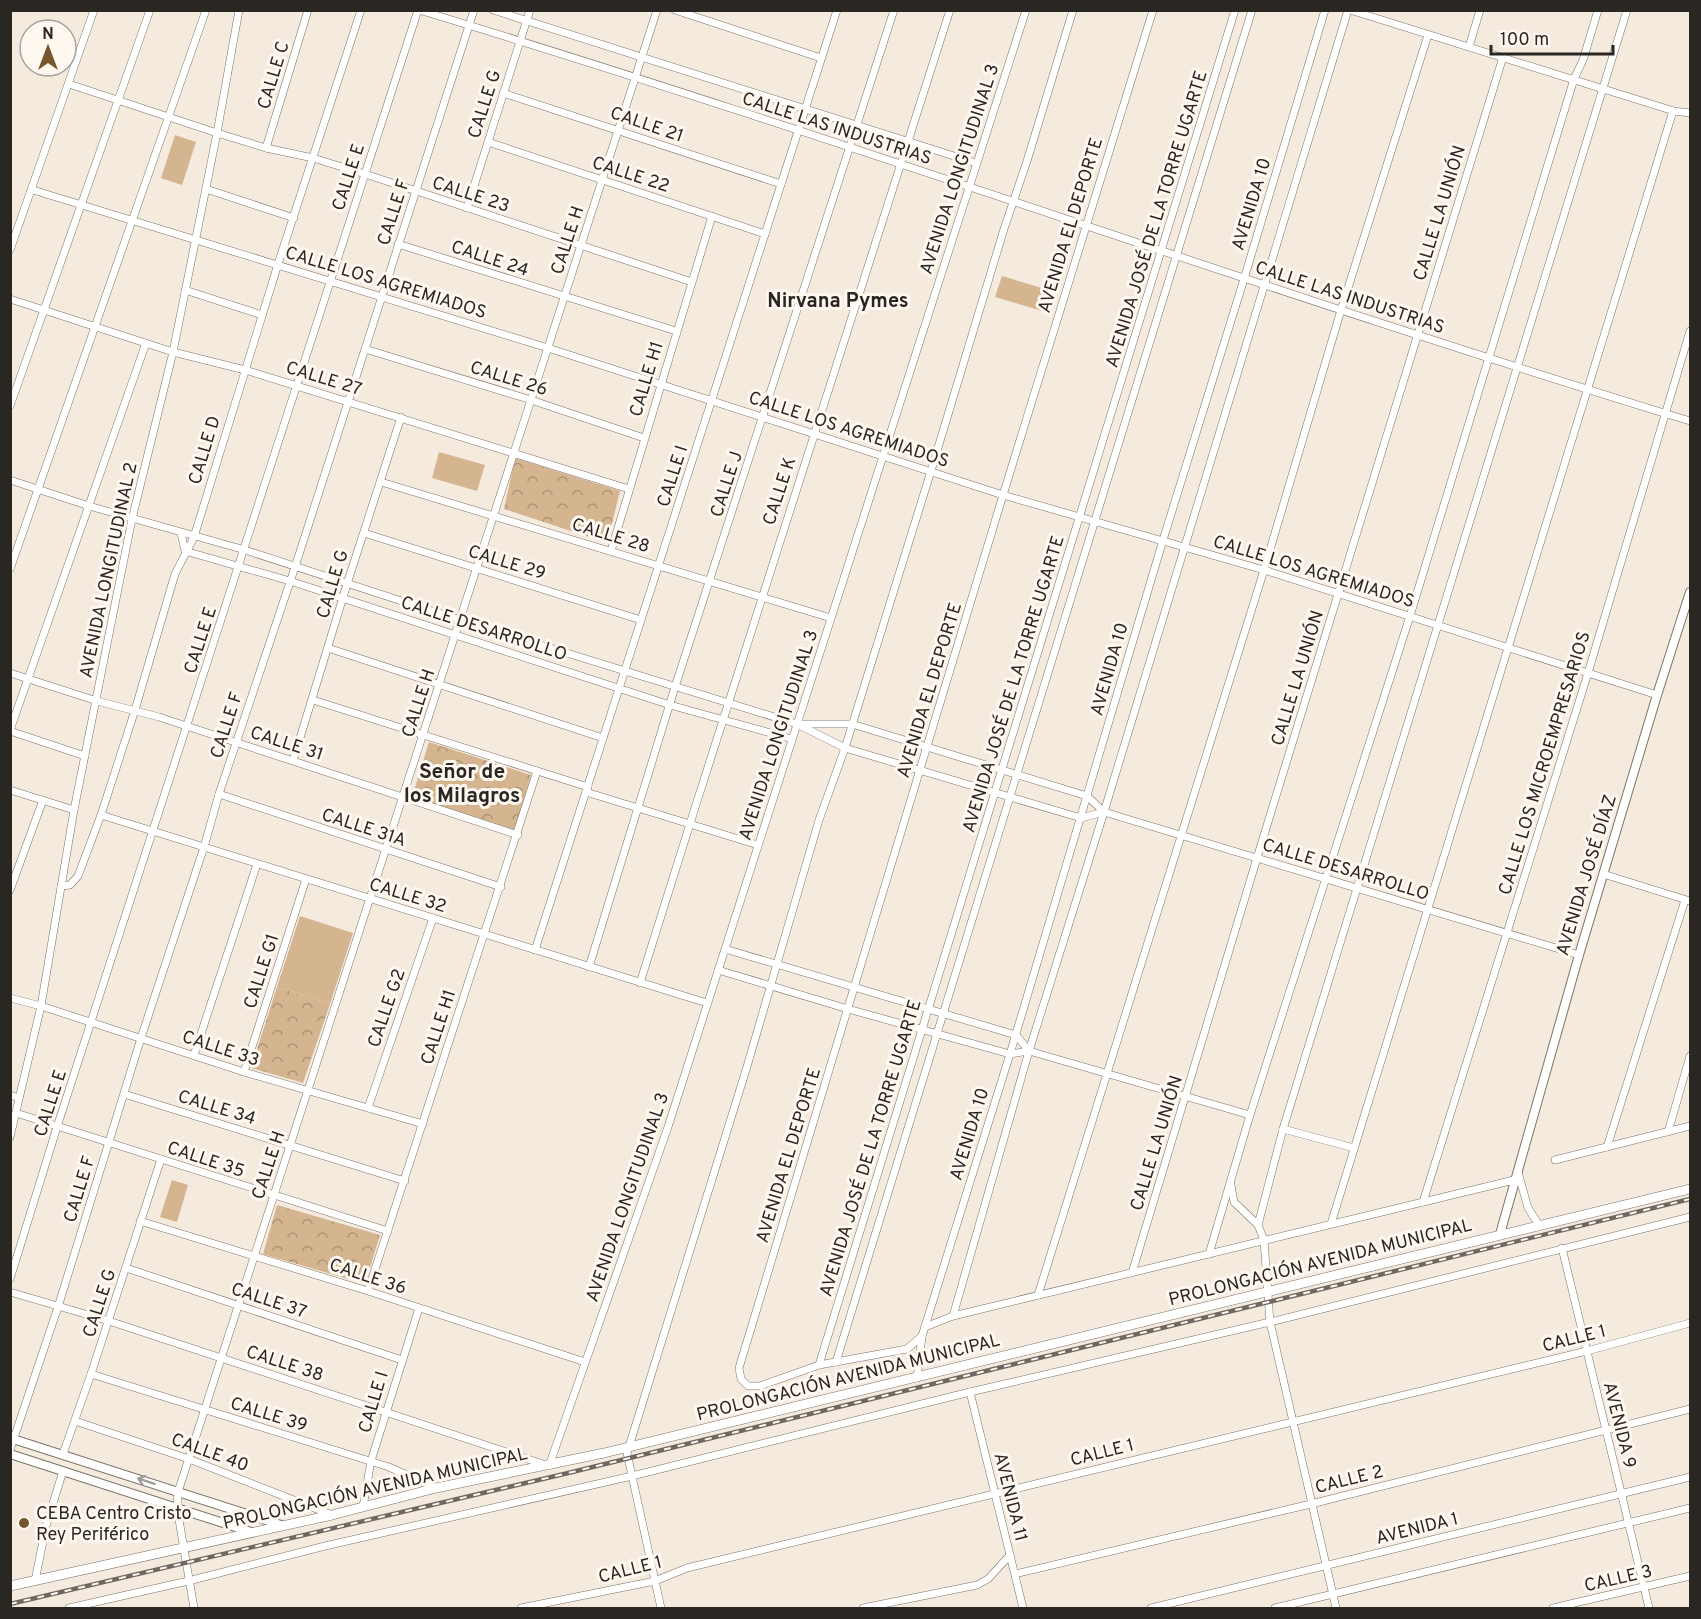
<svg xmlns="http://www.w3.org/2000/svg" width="1701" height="1619" viewBox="0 0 1701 1619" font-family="Overpass,sans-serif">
<defs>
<pattern id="park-crowns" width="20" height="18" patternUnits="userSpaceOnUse" patternTransform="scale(1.5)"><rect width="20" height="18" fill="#d5b58f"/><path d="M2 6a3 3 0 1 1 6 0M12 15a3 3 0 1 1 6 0" fill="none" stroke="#ad9374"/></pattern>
</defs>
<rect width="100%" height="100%" fill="#f4eade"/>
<g fill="url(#park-crowns)">
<polygon points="515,458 620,491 607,543 504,509"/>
<polygon points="429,742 531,775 515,830 412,797"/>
<polygon points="277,987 330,1004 303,1083 251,1068"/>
<polygon points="277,1205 380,1235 365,1284 263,1254"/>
</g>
<g fill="#d5b58f">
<polygon points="175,135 196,142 182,185 161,178"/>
<polygon points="1002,276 1055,292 1049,313 995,297"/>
<polygon points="439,452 485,465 477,491 432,478"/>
<polygon points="300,916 353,933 330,1004 277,987"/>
<polygon points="172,1180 188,1185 177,1222 160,1217"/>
</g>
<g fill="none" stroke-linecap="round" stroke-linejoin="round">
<defs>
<g id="minor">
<path d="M419,10C845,139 1264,291 1690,421"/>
<polyline points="493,10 976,163"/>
<polyline points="675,10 821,58"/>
<polyline points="1350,10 1677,112"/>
<polyline points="1469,47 1480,10"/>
<polyline points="69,84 217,133 266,148 313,158 365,174 692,282"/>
<polyline points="503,93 781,184"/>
<polyline points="488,142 765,234"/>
<polyline points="266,148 308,10"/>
<polyline points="206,189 294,218"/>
<polyline points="33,190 548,348 1003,495 1264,570 1657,695"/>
<polyline points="467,208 530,10"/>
<polyline points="398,244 676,331"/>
<polyline points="10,250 94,10"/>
<polyline points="185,290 262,315"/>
<polyline points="10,299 173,352 245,370 629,489"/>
<polyline points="365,349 531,400 644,438"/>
<polyline points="10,406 150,10"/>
<polyline points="10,480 89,506 245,550 460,620 797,724 845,748 1081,818 1104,812"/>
<polyline points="381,482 831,618"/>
<polyline points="181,533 185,551 290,581 670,705 792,739"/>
<polyline points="364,533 641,620"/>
<polyline points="611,551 712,216"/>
<polyline points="10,569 206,10"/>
<polyline points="328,648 603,738"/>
<polyline points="10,673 97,701 159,717 518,835"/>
<polyline points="313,700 588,787"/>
<polyline points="800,724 852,724 1087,796 1104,812 1579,955"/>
<polyline points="10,730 146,343"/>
<polyline points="10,731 85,756"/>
<polyline points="293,761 347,584 401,417"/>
<polyline points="10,790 74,810"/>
<polyline points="586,792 758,845"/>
<polyline points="219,794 501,887"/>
<polyline points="101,815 707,1003"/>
<polyline points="1603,874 1690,901"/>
<polyline points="61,886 70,885 78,876 101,815 135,710 175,574 194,537 278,264 361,10"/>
<polyline points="10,890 43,800"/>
<polyline points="725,949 1016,1035 1029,1051"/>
<polyline points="535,950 837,10"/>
<polyline points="589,967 675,687 894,10"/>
<polyline points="718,970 848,1009 1010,1054 1029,1051 1250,1115"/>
<path d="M640,983C741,658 848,335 950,10"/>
<polyline points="10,998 41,1006 244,1072 423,1124"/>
<polyline points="194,1055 257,864"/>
<polyline points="244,1072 306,879"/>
<polyline points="124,1094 405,1181"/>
<polyline points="10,1095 19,1098"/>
<polyline points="368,1108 433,918"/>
<polyline points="16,1113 388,1231"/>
<polyline points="1283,1129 1354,1148"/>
<polyline points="1668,1132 1690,1056"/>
<polyline points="10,1137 41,1006 74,810 132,519 173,352 217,133 239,10"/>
<polyline points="1607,1147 1685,900"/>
<polyline points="1555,1160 1690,1126"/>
<polyline points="1518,1172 1528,1208 1539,1225"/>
<polyline points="1231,1185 1234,1202 1258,1225"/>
<polyline points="1423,1202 1588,673 1690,331"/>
<polyline points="140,1221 368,1291 585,1362"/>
<polyline points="1331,1224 1673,111 1690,113"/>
<polyline points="1562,1248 1649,1608"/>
<polyline points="1209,1254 1250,1115 1410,616 1574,79 1583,60 1598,10"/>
<polyline points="126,1268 402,1360"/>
<polyline points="1132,1273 1257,858 1503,57"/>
<polyline points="10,1279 57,1127 418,10"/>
<polyline points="368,1291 537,771"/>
<polyline points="10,1292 109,1321 549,1466 668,1127 1026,10"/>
<polyline points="1038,1295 1264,570 1341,310 1428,35"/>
<polyline points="953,1316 1029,1051 1104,812 1348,10"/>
<polyline points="925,1327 953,1316 1514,1180"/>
<polyline points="922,1336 907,1349 819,1365 760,1386 748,1386 741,1379 739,1368 1003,495 1153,10"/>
<polyline points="836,1362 1252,10"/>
<polyline points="819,1365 1235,10"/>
<polyline points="91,1374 389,1467 436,1488"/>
<polyline points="917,1378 922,1336 1010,1054 1163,540 1244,279 1325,10"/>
<polyline points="970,1392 1023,1608"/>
<polyline points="75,1421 189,1459 332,1515"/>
<polyline points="10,1450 58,1307 141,1038 204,847 219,794 295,567 474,10"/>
<polyline points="63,1454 91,1374 161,1159"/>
<polyline points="363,1507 371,1461 419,1308"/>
<polyline points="1015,1574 1311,1504 1690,1409"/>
<polyline points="35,1581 46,1526 63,1471"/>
<polyline points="69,1608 188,1581 325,1546 632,1476 970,1392 1270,1322 1690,1217"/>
<polyline points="194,1608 177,1508 178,1492 657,10"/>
<polyline points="521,1608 655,1581 687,1568 1587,1351 1690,1323"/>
<polyline points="661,1608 627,1453 746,1070 819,820 845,748 931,471 1004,229 1027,161 1073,10"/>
<polyline points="863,1608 977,1585 988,1579 1010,1555"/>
<polyline points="1151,1608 1690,1477"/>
<polyline points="1275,1608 1690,1508"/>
<polyline points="1336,1608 1270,1322 1264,1240 1258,1225 1283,1129 1627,10"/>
<polyline points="1553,1608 1690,1576"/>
</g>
<g id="tertiary">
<polyline points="1500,1234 1579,955 1657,695 1690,592"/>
<polyline points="10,1438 281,1525"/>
<polyline points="10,1454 251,1532"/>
</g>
<polyline id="secondary" points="10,1586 332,1515 436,1488 604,1453 1690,1189"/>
</defs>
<use href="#minor" stroke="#7c7369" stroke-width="8"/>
<use href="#tertiary" stroke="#7c7369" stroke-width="10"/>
<use href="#secondary" stroke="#7c7369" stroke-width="10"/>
<use href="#minor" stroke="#fff" stroke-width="7"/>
<use href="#tertiary" stroke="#fff" stroke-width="8"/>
<use href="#secondary" stroke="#fff" stroke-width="9"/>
<defs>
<polyline id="rail" points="10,1604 564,1474 1690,1199"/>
</defs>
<use href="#rail" stroke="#6e6861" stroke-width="4.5"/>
<use href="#rail" stroke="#fef8f1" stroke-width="2" stroke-dasharray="7" stroke-linecap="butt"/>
</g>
<defs><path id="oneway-shaft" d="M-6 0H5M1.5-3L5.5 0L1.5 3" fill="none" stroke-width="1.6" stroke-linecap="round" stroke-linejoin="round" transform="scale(1.5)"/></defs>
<use stroke="#9f9d9b" href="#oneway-shaft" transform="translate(146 1481) rotate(-162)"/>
<circle fill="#76562c" stroke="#fef8f1" stroke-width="2" cx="24" cy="1523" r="6"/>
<g text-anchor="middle" stroke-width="6" stroke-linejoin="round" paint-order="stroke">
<g font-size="18" fill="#2a2621" stroke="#fef8f1">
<text transform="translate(273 75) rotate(-73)" y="6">CALLE C</text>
<text transform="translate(484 104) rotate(-72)" y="6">CALLE G</text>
<text transform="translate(647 124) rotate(19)" y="6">CALLE 21</text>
<text transform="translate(837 128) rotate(18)" y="6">CALLE LAS INDUSTRIAS</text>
<text transform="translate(959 169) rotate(-72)" y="6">AVENIDA LONGITUDINAL 3</text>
<text transform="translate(631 174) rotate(18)" y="6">CALLE 22</text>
<text transform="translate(348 177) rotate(-72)" y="6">CALLE E</text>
<text transform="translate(471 194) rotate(18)" y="6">CALLE 23</text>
<text transform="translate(1251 204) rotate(-73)" y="6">AVENIDA 10</text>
<text transform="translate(393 212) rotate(-72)" y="6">CALLE F</text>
<text transform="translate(1439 213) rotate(-73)" y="6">CALLE LA UNIÓN</text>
<text transform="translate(1156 219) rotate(-73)" y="6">AVENIDA JOSÉ DE LA TORRE UGARTE</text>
<text transform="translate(1070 225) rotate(-73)" y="6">AVENIDA EL DEPORTE</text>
<text transform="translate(567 240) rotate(-72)" y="6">CALLE H</text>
<text transform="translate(490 258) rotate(18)" y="6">CALLE 24</text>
<text transform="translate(386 282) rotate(17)" y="6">CALLE LOS AGREMIADOS</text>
<text transform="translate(1350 297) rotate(18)" y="6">CALLE LAS INDUSTRIAS</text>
<text transform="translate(324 378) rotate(17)" y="6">CALLE 27</text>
<text transform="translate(509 378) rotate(17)" y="6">CALLE 26</text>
<text transform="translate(646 379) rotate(-73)" y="6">CALLE H1</text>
<text transform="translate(849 429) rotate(18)" y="6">CALLE LOS AGREMIADOS</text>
<text transform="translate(204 450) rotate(-73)" y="6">CALLE D</text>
<text transform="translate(672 476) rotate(-72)" y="6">CALLE I</text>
<text transform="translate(726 484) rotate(-72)" y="6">CALLE J</text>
<text transform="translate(779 491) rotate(-72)" y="6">CALLE K</text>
<text transform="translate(611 535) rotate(17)" y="6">CALLE 28</text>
<text transform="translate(507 562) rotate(17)" y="6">CALLE 29</text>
<text transform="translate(108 570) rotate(-78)" y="6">AVENIDA LONGITUDINAL 2</text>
<text transform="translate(1314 571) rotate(17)" y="6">CALLE LOS AGREMIADOS</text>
<text transform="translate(332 584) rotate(-73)" y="6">CALLE G</text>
<text transform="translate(484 628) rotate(18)" y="6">CALLE DESARROLLO</text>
<text transform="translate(200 640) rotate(-72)" y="6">CALLE E</text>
<text transform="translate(1109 669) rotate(-74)" y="6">AVENIDA 10</text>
<text transform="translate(1297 678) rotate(-73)" y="6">CALLE LA UNIÓN</text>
<text transform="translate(1013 684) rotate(-73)" y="6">AVENIDA JOSÉ DE LA TORRE UGARTE</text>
<text transform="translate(929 690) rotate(-73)" y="6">AVENIDA EL DEPORTE</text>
<text transform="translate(418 703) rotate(-72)" y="6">CALLE H</text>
<text transform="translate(226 725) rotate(-72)" y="6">CALLE F</text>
<text transform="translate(778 735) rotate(-72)" y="6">AVENIDA LONGITUDINAL 3</text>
<text transform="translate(287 743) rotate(18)" y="6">CALLE 31</text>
<text transform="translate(1544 763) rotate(-73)" y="6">CALLE LOS MICROEMPRESARIOS</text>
<text transform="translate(364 827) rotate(18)" y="6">CALLE 31A</text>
<text transform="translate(1346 869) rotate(17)" y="6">CALLE DESARROLLO</text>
<text transform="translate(1586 875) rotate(-73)" y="6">AVENIDA JOSÉ DÍAZ</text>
<text transform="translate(408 895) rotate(17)" y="6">CALLE 32</text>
<text transform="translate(261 971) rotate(-72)" y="6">CALLE G1</text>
<text transform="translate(386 1008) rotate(-71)" y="6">CALLE G2</text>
<text transform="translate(438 1027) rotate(-72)" y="6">CALLE H1</text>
<text transform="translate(221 1048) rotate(18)" y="6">CALLE 33</text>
<text transform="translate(50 1103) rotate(-72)" y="6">CALLE E</text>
<text transform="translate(217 1107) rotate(17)" y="6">CALLE 34</text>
<text transform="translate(969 1134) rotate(-73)" y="6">AVENIDA 10</text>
<text transform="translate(1156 1143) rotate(-73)" y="6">CALLE LA UNIÓN</text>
<text transform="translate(870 1148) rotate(-73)" y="6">AVENIDA JOSÉ DE LA TORRE UGARTE</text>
<text transform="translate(788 1155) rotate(-73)" y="6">AVENIDA EL DEPORTE</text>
<text transform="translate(206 1159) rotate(18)" y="6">CALLE 35</text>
<text transform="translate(268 1165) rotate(-72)" y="6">CALLE H</text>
<text transform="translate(79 1189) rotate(-73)" y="6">CALLE F</text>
<text transform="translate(627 1197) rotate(-71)" y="6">AVENIDA LONGITUDINAL 3</text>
<text transform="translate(1320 1262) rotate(-14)" y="6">PROLONGACIÓN AVENIDA MUNICIPAL</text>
<text transform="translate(368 1276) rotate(18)" y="6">CALLE 36</text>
<text transform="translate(269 1300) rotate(18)" y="6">CALLE 37</text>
<text transform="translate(99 1303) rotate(-72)" y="6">CALLE G</text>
<text transform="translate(1574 1338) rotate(-14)" y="6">CALLE 1</text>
<text transform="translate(285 1363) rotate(18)" y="6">CALLE 38</text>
<text transform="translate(848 1377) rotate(-14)" y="6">PROLONGACIÓN AVENIDA MUNICIPAL</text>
<text transform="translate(373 1402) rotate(-73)" y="6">CALLE I</text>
<text transform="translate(269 1414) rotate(17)" y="6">CALLE 39</text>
<text transform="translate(1620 1425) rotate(76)" y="6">AVENIDA 9</text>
<text transform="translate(210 1452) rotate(20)" y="6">CALLE 40</text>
<text transform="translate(1102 1452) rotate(-14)" y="6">CALLE 1</text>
<text transform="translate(1349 1479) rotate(-14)" y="6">CALLE 2</text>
<text transform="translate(375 1488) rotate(-13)" y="6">PROLONGACIÓN AVENIDA MUNICIPAL</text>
<text transform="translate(1011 1497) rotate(76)" y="6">AVENIDA 11</text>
<text transform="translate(1417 1528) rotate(-14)" y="6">AVENIDA 1</text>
<text transform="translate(630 1569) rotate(-14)" y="6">CALLE 1</text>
<text transform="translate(1618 1578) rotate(-13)" y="6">CALLE 3</text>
</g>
<g font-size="18" fill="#2a2621" stroke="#fef8f1" text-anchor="start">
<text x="36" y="1519">CEBA Centro Cristo<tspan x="36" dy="21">Rey Periférico</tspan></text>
</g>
<g font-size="20" font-weight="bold" fill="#2a2621" stroke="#fef8f1">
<text x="838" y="307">Nirvana Pymes</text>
</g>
<g font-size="21" font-weight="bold" fill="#2a2621" stroke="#fef8f1">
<text x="462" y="778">Señor de<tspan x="462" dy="24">los Milagros</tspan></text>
</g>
</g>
<rect width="1701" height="1619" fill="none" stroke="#2a2621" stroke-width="24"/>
<g transform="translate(48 48)"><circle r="28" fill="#fef8f1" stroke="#a9a49e" stroke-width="1.5"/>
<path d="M0-4.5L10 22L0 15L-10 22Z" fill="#76562c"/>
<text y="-9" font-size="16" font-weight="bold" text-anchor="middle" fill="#2a2621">N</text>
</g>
<path d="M1491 45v9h122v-9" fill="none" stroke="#2a2621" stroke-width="3"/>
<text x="1500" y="45" font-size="18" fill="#2a2621" stroke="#fef8f1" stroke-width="4.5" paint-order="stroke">100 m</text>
</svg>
